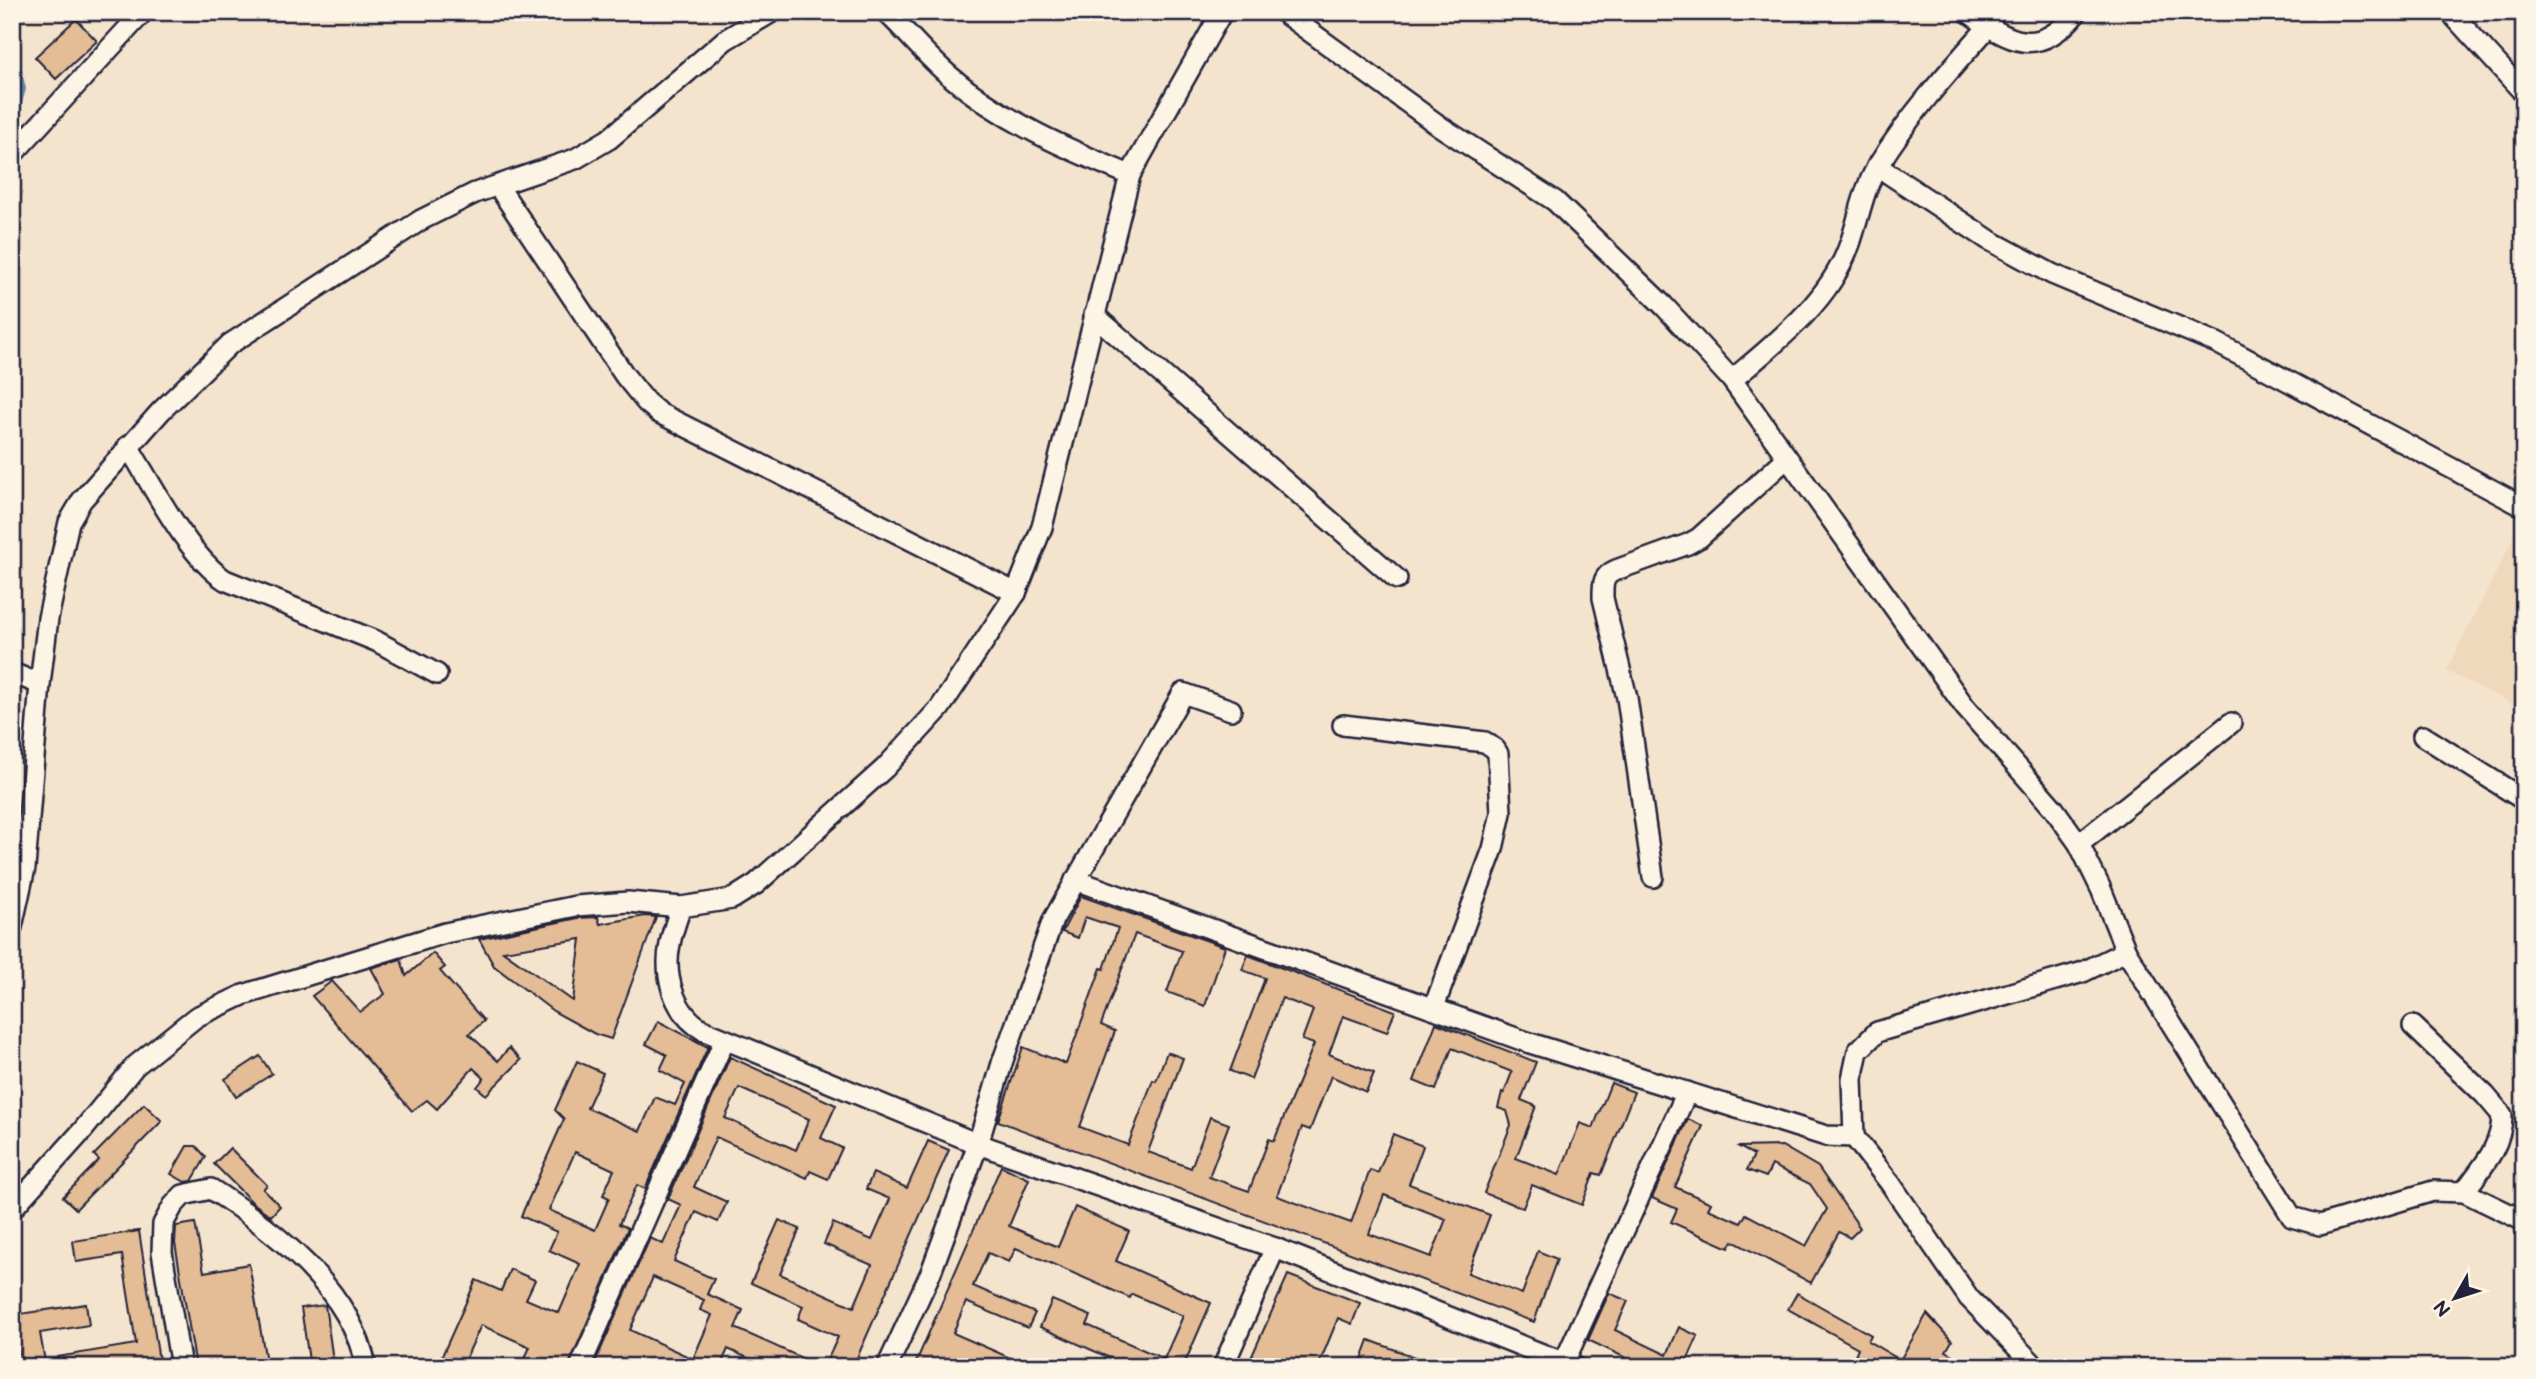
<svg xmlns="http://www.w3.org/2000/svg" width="2536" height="1379" viewBox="0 0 2536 1379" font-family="'Balsamiq Sans',sans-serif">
<rect width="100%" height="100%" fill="#f5e4cd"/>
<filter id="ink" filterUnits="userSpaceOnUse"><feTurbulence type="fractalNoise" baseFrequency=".0143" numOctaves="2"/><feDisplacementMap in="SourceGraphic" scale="14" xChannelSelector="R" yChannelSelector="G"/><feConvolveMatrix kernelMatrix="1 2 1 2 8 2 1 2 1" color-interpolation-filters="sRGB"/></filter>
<g filter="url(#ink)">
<polygon fill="#f0d8bc" points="2522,521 2524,522 2524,710 2446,671"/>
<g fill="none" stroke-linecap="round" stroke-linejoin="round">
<polyline stroke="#618aa6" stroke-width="6" points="12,42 23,89 12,126"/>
</g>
<g fill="#e4bc95" stroke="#22223b" stroke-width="2" fill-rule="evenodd">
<polygon points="76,19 97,41 56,79 35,57"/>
<path d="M1081,896L1225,947L1205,1006L1167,992L1182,951L1135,934L1101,1025L1115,1031L1080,1127L1128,1145L1153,1080L1156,1081L1167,1052L1183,1058L1148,1152L1191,1168L1210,1117L1229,1124L1209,1177L1249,1191L1269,1139L1274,1141L1314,1044L1302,1040L1313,1010L1282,998L1251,1079L1230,1071L1265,978L1242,970L1248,955L1395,1011L1387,1032L1343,1016L1329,1054L1374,1073L1366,1092L1331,1076L1310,1130L1302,1127L1277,1196L1351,1223L1370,1170L1378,1173L1393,1134L1423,1146L1409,1184L1490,1215L1468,1273L1522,1294L1538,1251L1557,1259L1534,1322L998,1121L1023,1047L1066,1064L1101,968L1104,969L1118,928L1085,917L1078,938L1062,932ZM1384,1195L1446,1219L1431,1257L1369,1234Z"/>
<path d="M645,916L656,917L611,1039L595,1034L553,1011L494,966L479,939L578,918L598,917L600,924ZM581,939L573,1001L503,951Z"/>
<polygon points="433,953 445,967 440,971 484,1021 469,1034 498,1061 509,1048 521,1060 486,1095 477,1087 484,1078 473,1068 437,1109 427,1100 412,1111 312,996 332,981 360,1012 385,994 371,968 401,959 406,976"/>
<path d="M658,1021L708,1047L645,1189L637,1185L619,1224L628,1228L568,1367H521L530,1347L481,1325L462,1367H437L476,1280L501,1291L510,1269L535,1280L526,1299L559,1313L580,1264L549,1250L557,1232L521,1216L564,1119L555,1110L577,1061L603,1073L587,1108L640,1131L655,1097L675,1105L685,1084L660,1070L667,1055L646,1044ZM575,1152L614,1170L603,1195L609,1198L595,1230L549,1210Z"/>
<polygon points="1436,1023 1536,1062 1521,1100 1536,1106 1516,1158 1559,1175 1580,1123 1593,1128 1611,1083 1634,1092 1601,1175 1594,1173 1582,1205 1532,1185 1523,1208 1484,1193 1511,1125 1507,1111 1498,1108 1502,1092 1504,1093 1512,1072 1452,1048 1436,1090 1414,1081"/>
<polygon points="260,1056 272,1074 236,1097 225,1079"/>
<path d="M730,1057L836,1105L821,1138L842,1148L828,1179L810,1171L807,1178L716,1137L694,1187L727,1202L718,1222L696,1212L674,1261L714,1279L707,1294L743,1310L735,1328L822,1367H768L728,1349L720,1367H593L650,1238L663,1244L681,1205L668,1199ZM739,1088L809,1119L796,1150L725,1118ZM653,1277L704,1300L700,1310L712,1315L693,1359L630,1330Z"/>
<polygon points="144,1104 162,1121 76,1209 63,1197 99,1160 94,1155"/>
<polygon points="1688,1119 1703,1126 1675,1187 1711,1203 1708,1209 1741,1223 1746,1214 1806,1246 1827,1209 1810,1184 1772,1165 1766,1177 1747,1170 1754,1155 1739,1147 1782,1146 1818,1167 1860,1228 1850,1238 1839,1232 1811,1283 1733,1241 1729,1248 1671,1222 1677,1209 1652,1198"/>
<polygon points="928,1141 949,1150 853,1367 824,1367 838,1337 798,1319 803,1306 751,1283 779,1220 800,1229 780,1274 854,1307 872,1265 824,1244 833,1223 872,1240 890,1199 866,1189 873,1173 907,1188"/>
<polygon points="187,1146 196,1146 206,1157 192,1181 185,1182 171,1174"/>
<polygon points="230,1148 267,1185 263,1189 280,1206 271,1216 253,1203 214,1164"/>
<polygon points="1001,1166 1029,1179 1009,1226 1058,1247 1075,1207 1129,1231 1116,1261 1211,1303 1183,1367 1130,1367 1040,1327 1052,1300 1091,1316 1087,1325 1164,1359 1183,1316 1132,1294 1130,1298 1016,1248 1009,1262 988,1253 973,1286 1035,1313 1028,1328 966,1302 953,1333 1031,1367 914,1367"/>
<polygon points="195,1223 204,1272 249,1264 267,1367 196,1367 175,1243 176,1226"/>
<polygon points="139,1231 160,1367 58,1367 57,1357 136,1344 122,1255 76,1262 73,1241"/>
<polygon points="1288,1275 1360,1303 1352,1324 1338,1318 1318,1367 1247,1367"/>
<polygon points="1609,1293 1628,1301 1615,1330 1667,1355 1679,1327 1698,1336 1686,1363 1693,1367 1645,1367 1588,1340"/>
<polygon points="1797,1293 1871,1335 1868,1341 1900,1360 1927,1314 1952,1341 1946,1351 1974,1367 1876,1367 1855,1355 1858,1348 1788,1309"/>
<polygon points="86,1304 89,1325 40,1333 46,1367 21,1367 13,1315"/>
<polygon points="325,1305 334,1367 310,1367 301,1308"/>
<polygon points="1369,1340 1436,1365 1436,1367 1359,1367"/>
</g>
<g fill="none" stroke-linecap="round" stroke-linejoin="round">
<defs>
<g id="minor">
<path d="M886,12C908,33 928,58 951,77C1004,122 1067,149 1130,175"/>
<polyline points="1283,12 1441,127 1555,201 1664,306 1732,380 1965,707 2054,809 2079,844 2101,889 2126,951 2292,1217 2320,1225 2433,1191 2464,1192 2524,1221"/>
<path d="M1968,12C2011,43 2038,59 2077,12"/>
<polyline points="2450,12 2524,93"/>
<polyline points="12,155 143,12"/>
<polyline points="1877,166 1989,240 2052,274 2217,343 2524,507"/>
<polyline points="498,186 625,376 646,402 659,413 1016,593"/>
<polyline points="1094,315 1397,579"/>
<path d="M1732,380C1775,343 1827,304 1848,249C1859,221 1862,190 1879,164C1910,114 1949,71 1988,27"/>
<path d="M128,446C153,486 188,556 225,580L376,641L437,674"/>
<polyline points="12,673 40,684"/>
<polyline points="1343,725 1485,742 1495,749 1498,754 1501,813 1493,849 1434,1007"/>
<polyline points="2423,736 2524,800"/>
<polyline points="2079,844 2231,723"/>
<path d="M1653,877L1627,698L1603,598C1603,584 1602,576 1616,570L1688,544L1699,538L1787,458"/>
<polyline points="1075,880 1527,1042 1826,1136 1854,1137"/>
<path d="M681,907C677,919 672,932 670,944C663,977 675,1015 705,1031L978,1144L1275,1248L1575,1367"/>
<polyline points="12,927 25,868 40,684 48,618 69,522 82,500 161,411 230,344 421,220 475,193 575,159 609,139 725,40 772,12"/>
<path d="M2413,1026L2485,1095L2502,1115C2502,1147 2482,1167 2464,1192"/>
<polyline points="12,1209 83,1130 135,1066 196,1017 243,995 445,933 576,906 628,902 681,907 732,899 756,884 885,768 940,708 1016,593 1042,527 1130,175 1222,12"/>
<path d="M181,1367L162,1252L163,1224L173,1206L183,1195L211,1189C273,1229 352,1290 366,1367"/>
<polyline points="580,1367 724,1041"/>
<polyline points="887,1367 931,1272 978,1144 1003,1060 1053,920 1183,693 1231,710"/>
<polyline points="1223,1367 1275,1248"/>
<polyline points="1562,1367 1687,1092"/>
<polyline points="2036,1367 1969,1298 1890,1183 1854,1137 1852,1079 1858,1051 1877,1032 2083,972 2126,951"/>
</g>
</defs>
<use href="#minor" stroke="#22223b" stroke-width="24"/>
<use href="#minor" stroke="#fcf5e5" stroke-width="19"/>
</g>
</g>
<rect width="2536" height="1379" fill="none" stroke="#fcf5e5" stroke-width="42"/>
<rect x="21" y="21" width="2494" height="1337" fill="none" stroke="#22223b" stroke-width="2.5" filter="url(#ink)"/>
<g transform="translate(2455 1298) rotate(231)" stroke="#fcf5e5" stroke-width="5" paint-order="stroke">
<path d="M0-5L12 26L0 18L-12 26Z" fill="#22223b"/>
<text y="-10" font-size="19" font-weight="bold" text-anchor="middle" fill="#22223b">N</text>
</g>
</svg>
